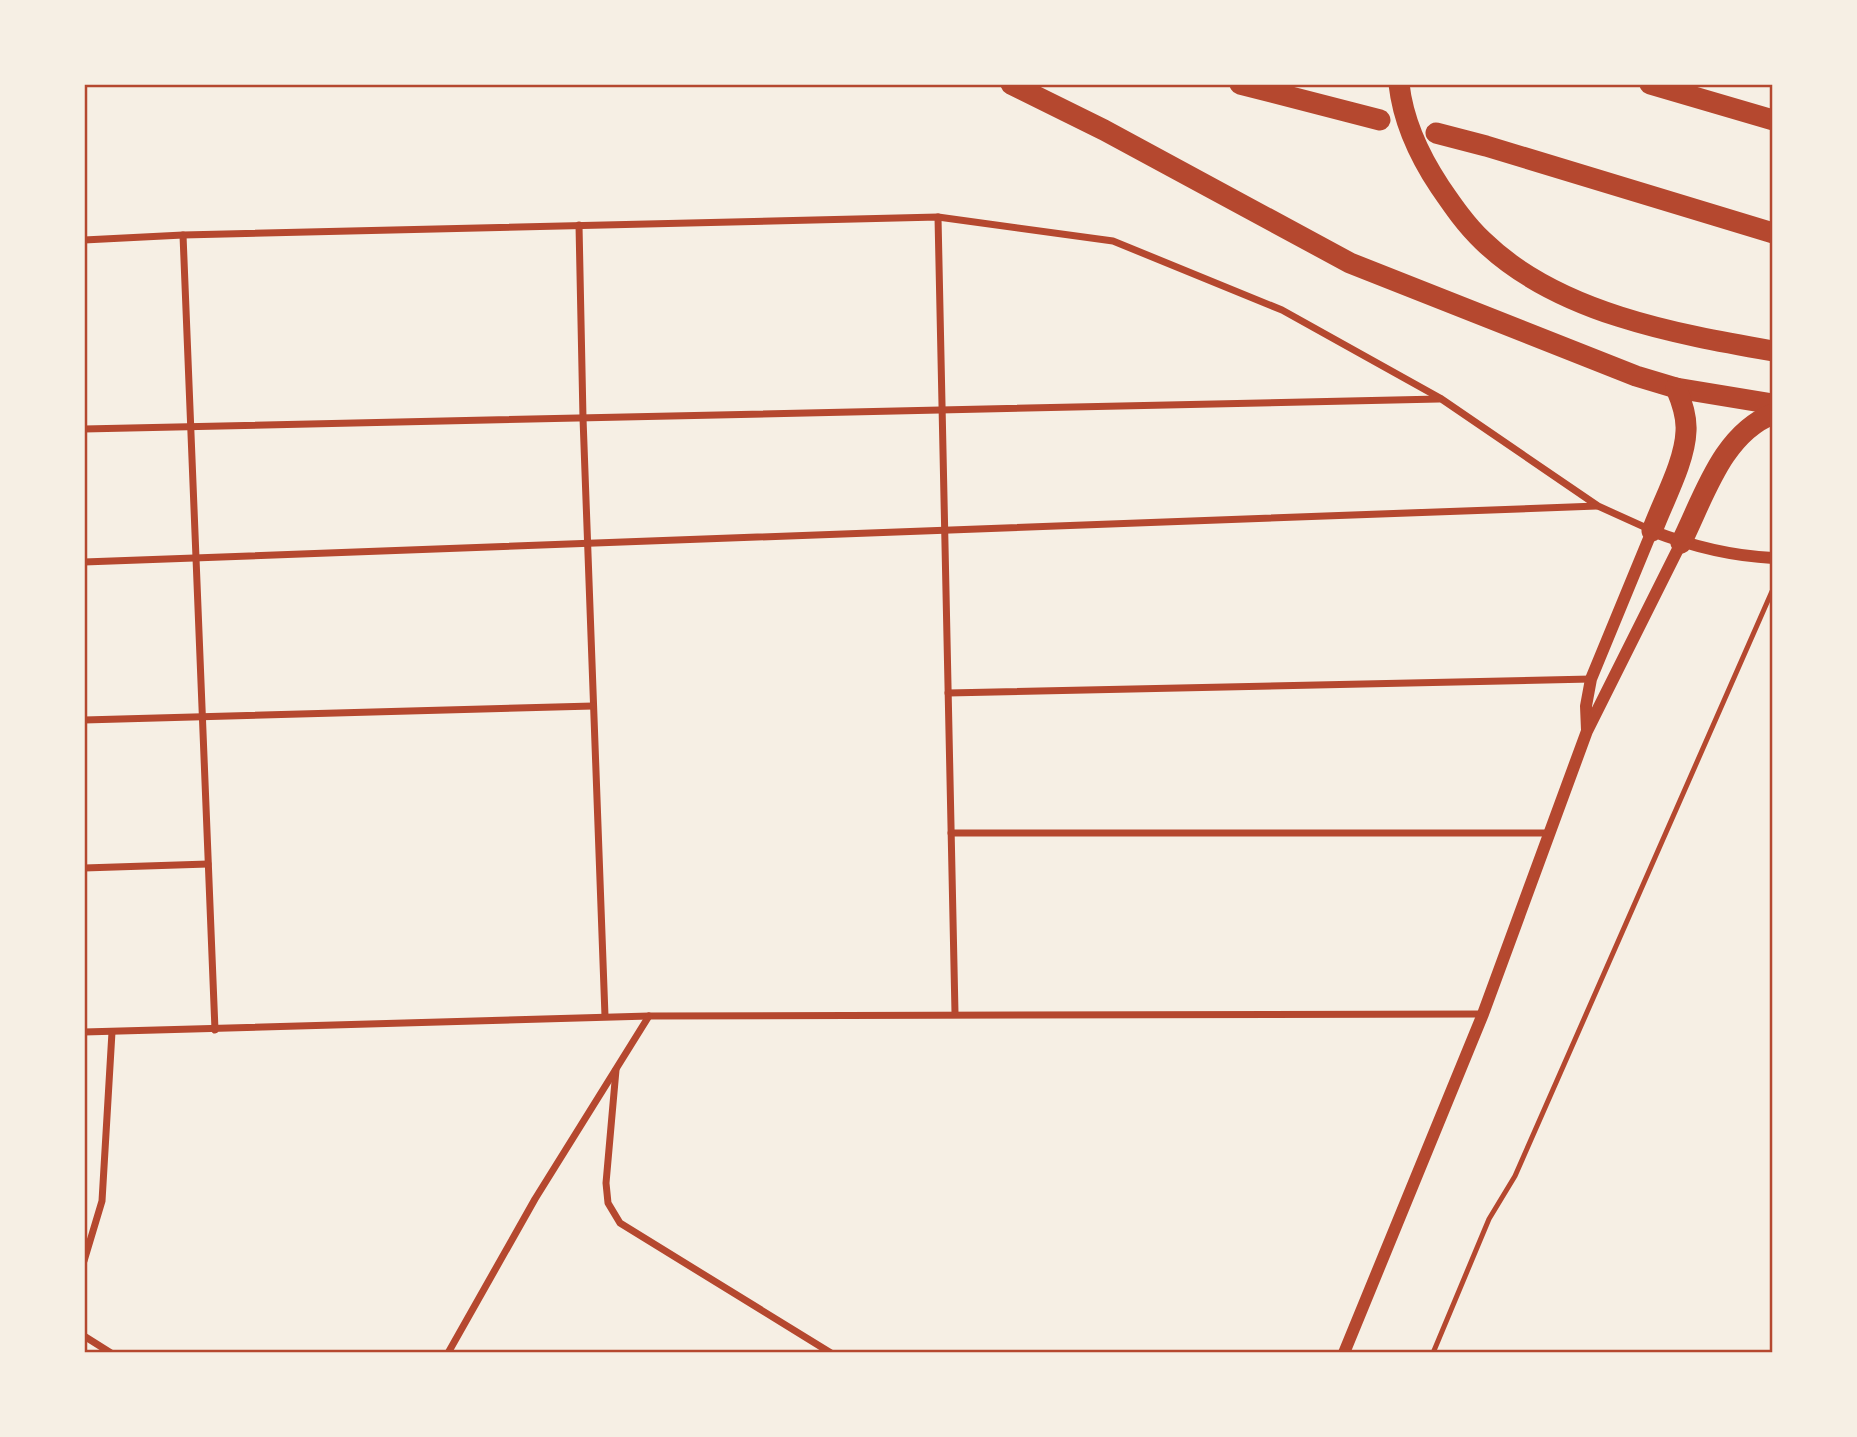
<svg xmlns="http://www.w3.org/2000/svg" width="1857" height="1437" viewBox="0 0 1857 1437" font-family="Cabin,sans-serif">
<rect width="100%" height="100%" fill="#f6efe4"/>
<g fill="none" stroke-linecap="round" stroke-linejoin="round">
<polyline stroke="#b5482f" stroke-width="5" points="1433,1353 1489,1219 1515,1176 1773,589"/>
<g stroke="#b5482f" stroke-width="7">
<polyline points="938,217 955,1013"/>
<polyline points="579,225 583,418 605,1016"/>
<polyline points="183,235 215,1030"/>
<polyline points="84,240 183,235 938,217 1113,241 1282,310 1440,398 1598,506 1651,530"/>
<polyline points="84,429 1439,399"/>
<polyline points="84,562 1597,506"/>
<polyline points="948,693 1591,679"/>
<polyline points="84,720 593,706"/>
<polyline points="951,833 1550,833"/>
<polyline points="84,868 208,864"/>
<polyline points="84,1032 649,1016 1483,1014"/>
<polyline points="616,1070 606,1183 608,1203 620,1223 831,1353"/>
<polyline points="84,1261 102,1201 112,1032"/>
<polyline points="84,1336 111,1353"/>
<polyline points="448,1353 535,1199 649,1016"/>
</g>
<g stroke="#b5482f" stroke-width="12">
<path d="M1587,730L1586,706L1591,679L1652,531C1691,546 1731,556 1773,558"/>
<polyline points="1344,1353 1483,1014 1587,731 1681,543"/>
</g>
<g stroke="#b5482f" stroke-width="21">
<polyline points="1011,84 1104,130 1350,263 1636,376 1676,388 1773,404"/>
<polyline points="1240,84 1380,120"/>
<path d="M1399,84C1403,120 1420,157 1440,187C1453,206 1466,225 1483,241C1557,313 1676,334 1773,351"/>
<polyline points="1650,84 1773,120"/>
<polyline points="1436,133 1486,146 1773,233"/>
<path d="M1652,531C1663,501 1685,462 1686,431C1687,416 1682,402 1676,388"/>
<path d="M1681,543C1704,497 1722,434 1773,414"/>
</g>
</g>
<rect width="1857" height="1437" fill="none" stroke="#f6efe4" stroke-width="172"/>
<rect x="86" y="86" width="1685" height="1265" fill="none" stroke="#b5482f" stroke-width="2.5"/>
</svg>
